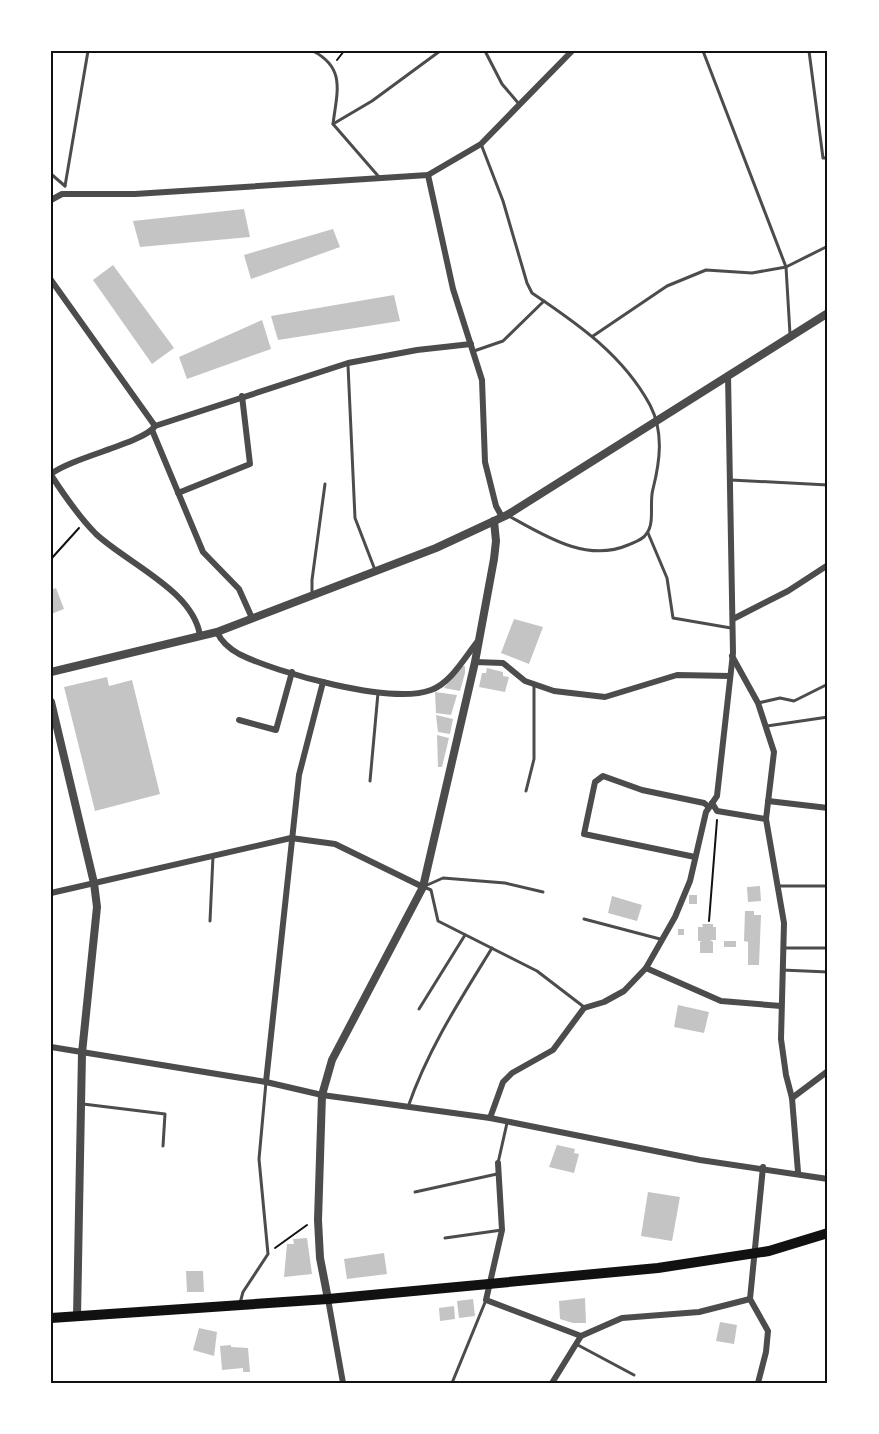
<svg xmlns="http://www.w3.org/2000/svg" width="879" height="1434" viewBox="0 0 879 1434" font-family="Ubuntu,sans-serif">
<rect width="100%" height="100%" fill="#fff"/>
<g fill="#c4c4c4">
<polygon points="244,209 250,237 140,247 133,221"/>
<polygon points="333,229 340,247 251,279 244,255"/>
<polygon points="113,265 174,348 152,364 93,280"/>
<polygon points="394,295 400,321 278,340 271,316"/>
<polygon points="262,320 271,349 187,379 179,357"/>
<polygon points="56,588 64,609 51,614 51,590"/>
<polygon points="514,619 543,627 529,664 501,653"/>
<polygon points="462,666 465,666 465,673 460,691 444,688"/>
<polygon points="487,668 503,672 503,676 509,677 505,692 479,687 482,673 486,673"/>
<polygon points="107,677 109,686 132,680 160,794 95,811 64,687"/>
<polygon points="435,692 457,695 451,715 436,713"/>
<polygon points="436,715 453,719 450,734 438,732"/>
<polygon points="437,735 449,738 442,767 438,767"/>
<polygon points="760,886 761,901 748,902 747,887"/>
<rect x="689" y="895" width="8" height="9"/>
<polygon points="612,896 642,905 637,921 608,913"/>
<polygon points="745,911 754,911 754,915 761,915 759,965 748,965 748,942 744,941"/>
<polygon points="702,924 713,924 713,927 716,927 716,940 710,940 713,942 713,953 700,953 700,942 702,941 698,941 698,927 703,927"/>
<rect x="678" y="929" width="6" height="6"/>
<rect x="724" y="941" width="12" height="6"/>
<polygon points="678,1005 709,1012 704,1033 674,1027"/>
<polygon points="557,1145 575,1149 574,1153 579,1154 574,1173 549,1167"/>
<polygon points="648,1192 680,1197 672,1241 641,1236"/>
<polygon points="307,1238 312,1274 284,1277 287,1244 294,1244 293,1239"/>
<polygon points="384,1253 387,1274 347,1279 344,1259"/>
<polygon points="186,1271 203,1271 204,1292 187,1292"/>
<polygon points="585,1298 586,1323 573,1323 560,1319 559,1301"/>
<polygon points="473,1299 475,1316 459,1318 457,1301"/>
<polygon points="454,1306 455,1319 440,1321 439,1308"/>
<polygon points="720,1322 737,1325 734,1344 716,1341"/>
<polygon points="199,1328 217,1332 214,1356 193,1350"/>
<polygon points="231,1345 231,1347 248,1348 250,1372 243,1372 243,1368 222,1370 220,1346"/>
</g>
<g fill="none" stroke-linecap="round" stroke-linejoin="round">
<g stroke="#111" stroke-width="2">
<polyline points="337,60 344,51"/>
<polyline points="51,559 79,528"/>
<polyline points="709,921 717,820"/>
<polyline points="275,1248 307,1225"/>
</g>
<g stroke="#4c4c4c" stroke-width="3">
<path d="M313,51C346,68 337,92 333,124L379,177"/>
<polyline points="485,51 502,84 519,104"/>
<polyline points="703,51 786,267 790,334"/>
<polyline points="809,51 823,158 828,158"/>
<polyline points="333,124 372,101 440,51"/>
<path d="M481,144L503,201L527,283L532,293C578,324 623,355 650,405C664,432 660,461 653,489C649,502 655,522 647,533C643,540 635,542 628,545C587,563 545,536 509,516"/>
<polyline points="51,174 65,186"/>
<polyline points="65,186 88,51"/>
<polyline points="593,336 667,286 706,270 752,273 786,267 828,246"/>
<polyline points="474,351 503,341 544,301"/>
<polyline points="348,365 355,518 375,570"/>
<polyline points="731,480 828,485"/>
<polyline points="648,533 667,578 673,618 731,628"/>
<polyline points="312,594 312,580 325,484"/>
<polyline points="758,703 780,698 794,701 828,684"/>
<polyline points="767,726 828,717"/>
<polyline points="370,781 378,693"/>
<polyline points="526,791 534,759 534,685"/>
<polyline points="425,886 443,878 505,883 543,892"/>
<polyline points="779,886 828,886"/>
<polyline points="424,887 431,890 438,921 537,971 584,1007"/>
<polyline points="584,919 660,939"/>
<polyline points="210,921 213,856"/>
<polyline points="785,948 828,948"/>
<polyline points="782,970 828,972"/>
<polyline points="419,1009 465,935"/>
<polyline points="83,1104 165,1114 163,1146"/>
<path d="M408,1107C428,1049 460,1000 492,948"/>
<polyline points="498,1163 507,1123"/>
<polyline points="415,1192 497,1174"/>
<polyline points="445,1238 502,1230"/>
<polyline points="240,1303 243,1292 268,1254 259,1159 266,1082"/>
<polyline points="576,1344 634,1375"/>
<polyline points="452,1383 486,1300"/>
</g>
<g stroke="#4c4c4c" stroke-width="6">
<polyline points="428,175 453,289 482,380 485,462 496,506 502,517"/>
<polyline points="51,200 62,194 135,194 428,175 481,144 572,51"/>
<polyline points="51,280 155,426"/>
<polyline points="152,430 203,552 239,589 252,618"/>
<path d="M51,474C73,457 144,443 155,426L348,363L417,350L471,344"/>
<path d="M51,475C64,495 79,517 96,534C127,563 194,591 200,636"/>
<polyline points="178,493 250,464 242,396"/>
<polyline points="733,619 788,591 828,565"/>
<path d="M217,632C221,641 230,649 239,654C277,673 391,705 431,690C451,683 465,657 478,641"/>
<polyline points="732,656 758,703 774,752 766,819 784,923 781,1039 786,1075 792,1098 798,1172"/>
<polyline points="475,662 503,663 525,681 554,691 605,697 677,675 730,676"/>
<polyline points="239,720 276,730 292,672"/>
<polyline points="768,801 828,808"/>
<polyline points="712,803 717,811 766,819"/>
<polyline points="695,857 584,834 595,782 603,776 642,790 704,803 709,807"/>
<polyline points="51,893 291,838 335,844 423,887"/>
<polyline points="646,968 721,1001 781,1006"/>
<polyline points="51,1047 266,1082 322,1095 490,1118 700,1160 828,1179"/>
<polyline points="266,1082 299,775 323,682"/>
<polyline points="792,1098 828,1071"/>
<polyline points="490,1118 503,1082 512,1073 553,1050 584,1008 604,1002 624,991 646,968 675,917 690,881 706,812 717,796 733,653 728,375"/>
<polyline points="498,1163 502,1230 486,1300 581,1336"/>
<polyline points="328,1299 343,1383"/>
<polyline points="552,1383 581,1336 606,1325 622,1318 699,1312 750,1299"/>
<polyline points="758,1383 766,1352 768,1331 750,1299 763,1167"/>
</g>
<g stroke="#4c4c4c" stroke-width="8">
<polyline points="51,672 217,632 436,548 507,515 828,313"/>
<polyline points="51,702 94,883 97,907 82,1053 77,1317"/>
<polyline points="328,1299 320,1258 318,1220 322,1095 332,1060 423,887 475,662 494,559 496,541 494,521"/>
</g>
<polyline stroke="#111" stroke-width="10" points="51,1318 328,1299 658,1268 769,1251 828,1233"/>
</g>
<rect width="879" height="1434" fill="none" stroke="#ffffff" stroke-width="105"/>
<rect x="52" y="52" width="774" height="1330" fill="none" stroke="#111" stroke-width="2"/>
</svg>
